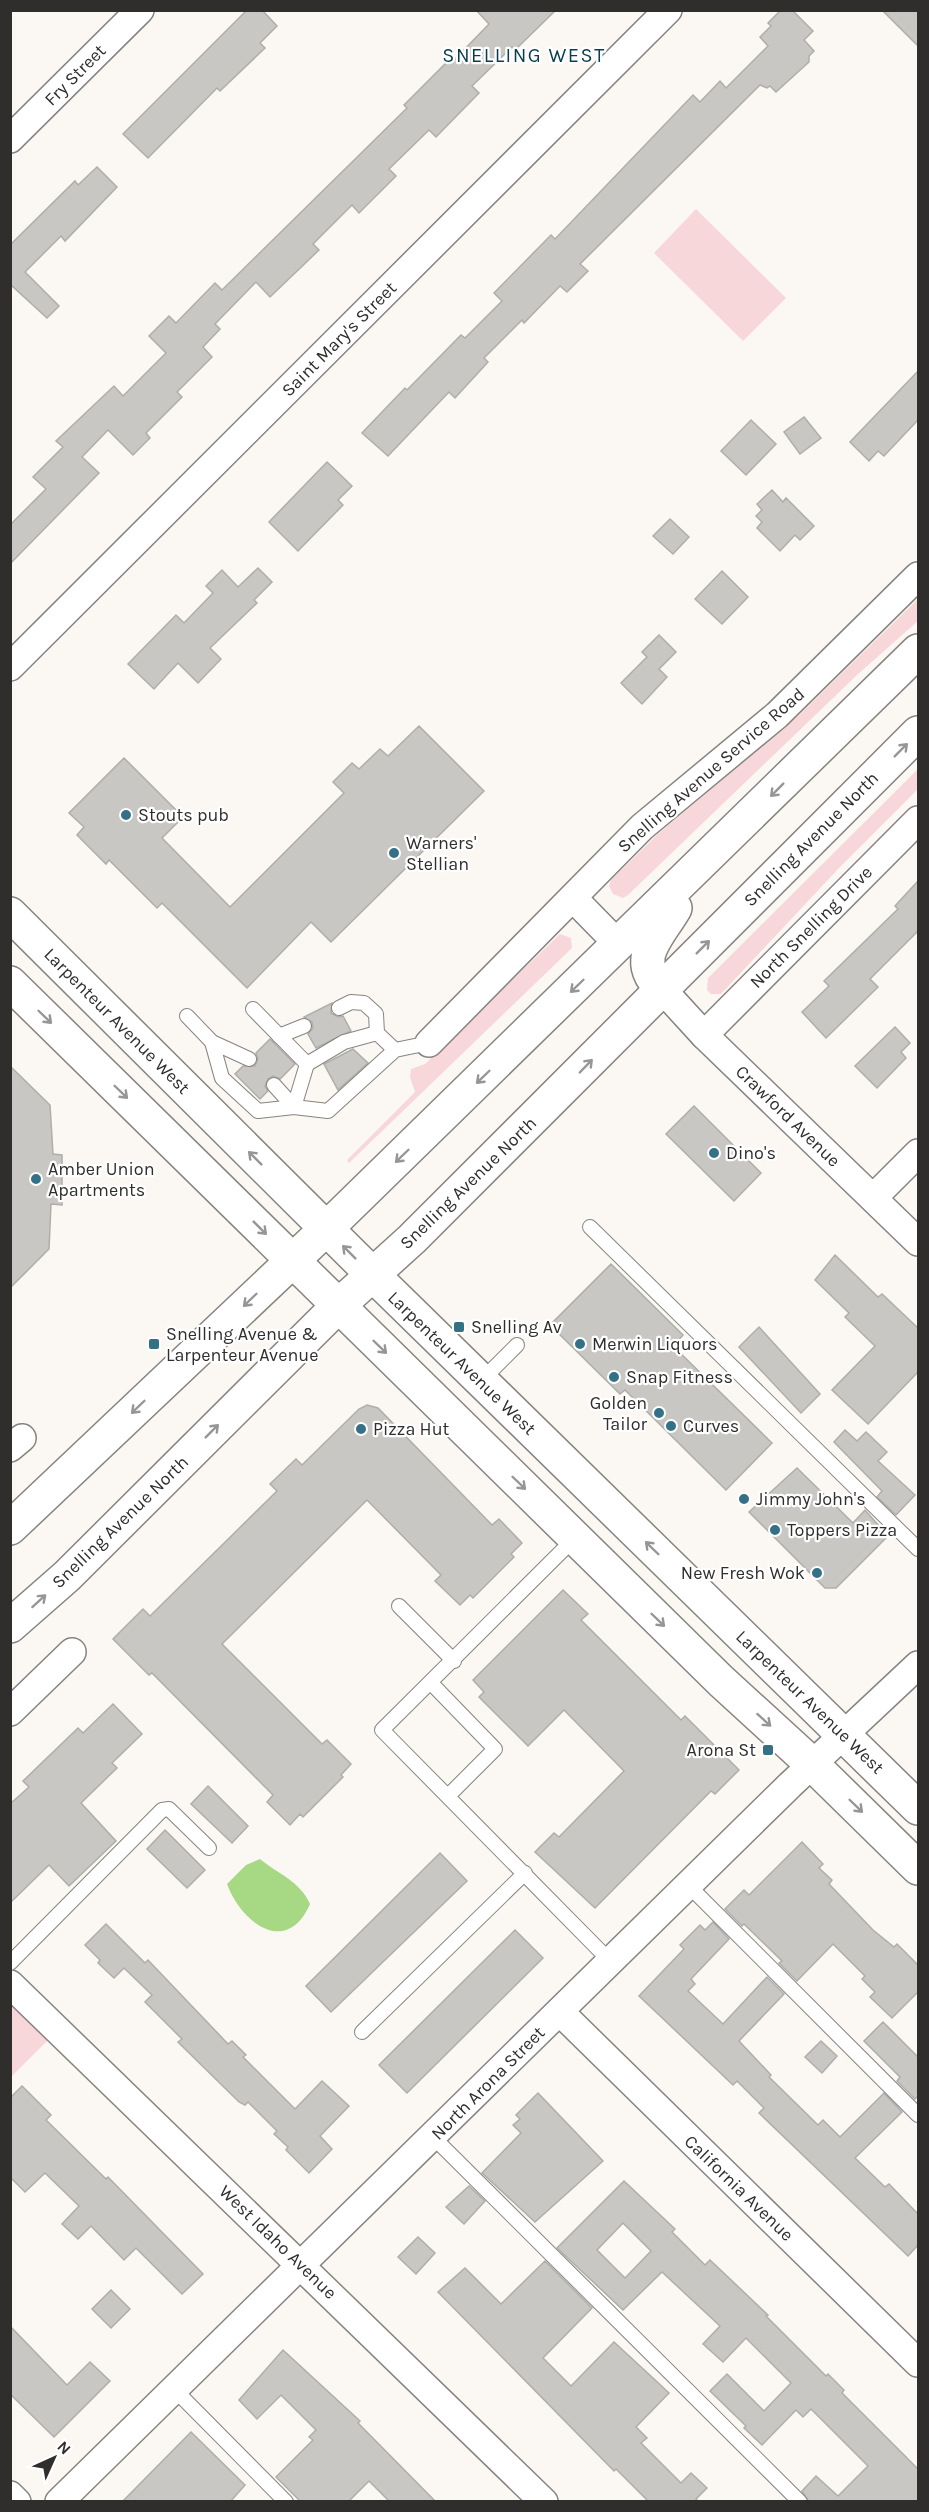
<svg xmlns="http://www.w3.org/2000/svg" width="929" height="2512" viewBox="0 0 929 2512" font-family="Karla,sans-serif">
<rect width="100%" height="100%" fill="#fbf7f3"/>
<g fill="#f8d7da">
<polygon points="696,209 786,298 743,341 654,253"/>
<polygon points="918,599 918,621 857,675 628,895 623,898 613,894 609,886 611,880 658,834 799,715"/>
<polygon points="918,769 918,789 840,867 721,994 711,994 707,990 708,978"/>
<polygon points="560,934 571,938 572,948 349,1163 347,1160 415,1092 410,1077 411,1069 425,1064"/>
<polygon points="11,2004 48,2040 11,2077"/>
</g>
<path fill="#a7d985" d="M260,1859C278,1874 300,1881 310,1904C287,1957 241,1923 227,1884L246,1865Z"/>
<g fill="#c8c7c3" stroke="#aeaeaa" stroke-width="1.5" fill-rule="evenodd">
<polygon points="247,10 262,10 277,26 260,43 265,48 220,91 217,88 148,158 123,134"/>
<polygon points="476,10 556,10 515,50 512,47 472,86 479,93 436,137 429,130 389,169 396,176 359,213 352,205 313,244 319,250 270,297 256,282 215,324 220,329 203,347 212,357 177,392 182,397 146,433 150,438 133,455 108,430 82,457 99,473 10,564 10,525 46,489 33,477 63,447 56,441 114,386 123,396 166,353 149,336 169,316 176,323 215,283 222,290 407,108 404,105 453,56 455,59 489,24"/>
<polygon points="781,10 792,10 813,31 804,40 814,51 809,56 809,62 776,92 770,86 767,88 760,85 580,264 588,271 567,292 560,286 524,323 522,320 484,358 488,362 455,398 449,392 388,456 362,433 405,388 407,390 461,335 465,338 502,301 494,293 551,235 555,239 693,95 700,102 720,81 726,88 768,46 760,37 771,26 768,23"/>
<polygon points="882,10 918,10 918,46"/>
<polygon points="97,167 117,187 65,241 61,236 25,272 59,306 47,318 12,286 10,287 10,245 75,181 78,185"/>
<polygon points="918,371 918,420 884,456 878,451 869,461 850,442"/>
<polygon points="804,417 821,438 800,454 784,432"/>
<polygon points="751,420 776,444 746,475 721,451"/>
<polygon points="327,462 352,486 338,500 343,505 298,551 269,522"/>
<polygon points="772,490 783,502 786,498 814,526 800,540 795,535 780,551 757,528 762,522 756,516 762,510 757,504"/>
<polygon points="670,519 689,537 673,554 653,536"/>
<polygon points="258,568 272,582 254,600 257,603 210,648 221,659 198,683 178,663 154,689 128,664 176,615 184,623 213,593 206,586 222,570 238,587"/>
<polygon points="722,571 748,597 722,624 695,599"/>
<polygon points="659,635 676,652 659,669 667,677 642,704 621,683 647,657 642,652"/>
<polygon points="419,726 484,791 331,942 311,922 247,988 162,903 157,908 109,860 106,864 77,835 84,827 69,813 124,758 183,817 162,838 230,907 344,793 333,782 352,763 359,769 380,749 388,756"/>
<polygon points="918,881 918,931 870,979 878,987 826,1038 802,1012 829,986 824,981 898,909 895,906"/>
<polygon points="332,1003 331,1013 338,1017 343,1016 351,1031 316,1048 308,1034 313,1028 312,1022 304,1017"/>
<polygon points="895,1027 910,1043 901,1052 906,1058 877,1088 855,1066"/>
<polygon points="270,1039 295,1064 280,1079 273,1076 268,1079 265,1086 268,1091 260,1099 235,1074 243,1066 255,1066 258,1059 256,1053"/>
<polygon points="353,1049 368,1063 338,1090 324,1064"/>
<polygon points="10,1066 50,1105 53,1154 62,1155 62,1205 51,1204 49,1249 10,1288"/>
<polygon points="694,1106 761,1173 734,1201 666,1134"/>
<polygon points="835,1255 878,1297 882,1294 918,1328 918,1372 868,1424 832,1390 875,1346 845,1317 849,1313 815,1280"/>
<polygon points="611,1264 683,1335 673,1346 772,1443 726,1490 625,1390 620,1394 550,1325"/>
<polygon points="759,1327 820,1394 801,1413 739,1347"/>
<polygon points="367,1405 378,1408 492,1525 499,1519 522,1543 511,1554 514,1557 473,1598 470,1595 460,1605 435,1581 441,1575 367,1500 222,1644 322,1744 327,1740 351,1764 341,1775 343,1777 303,1817 300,1814 290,1825 267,1802 273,1795 152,1673 149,1675 113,1639 143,1609 150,1616 277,1491 270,1484 296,1459 302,1465 359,1409"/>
<polygon points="845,1430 857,1441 866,1432 887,1452 878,1461 915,1495 896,1515 877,1497 882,1491 834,1442"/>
<polygon points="797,1468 853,1523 865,1510 888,1536 836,1588 825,1588 749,1512"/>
<polygon points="563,1590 588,1614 581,1620 681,1720 685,1716 739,1770 715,1794 711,1791 595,1908 535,1852 554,1833 559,1837 624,1771 564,1710 528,1746 479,1697 484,1692 473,1680"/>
<polygon points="113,1704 142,1734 112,1763 117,1768 81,1803 116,1841 69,1886 49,1865 10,1903 10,1804 29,1787 23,1781 78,1728 83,1733"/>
<polygon points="208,1786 248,1826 232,1843 191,1804"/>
<polygon points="165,1830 205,1870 187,1888 147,1849"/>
<polygon points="802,1842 823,1864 819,1868 832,1880 829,1884 873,1930 894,1947 897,1944 918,1965 918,1992 892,2018 870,1997 875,1992 862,1979 865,1976 833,1944 797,1981 779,1963 782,1961 744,1924 742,1926 725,1909 744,1890 749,1895"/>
<polygon points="440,1853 467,1881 331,2012 306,1986"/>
<polygon points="713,1922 729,1939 691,1979 695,1984 688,1991 723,2024 767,1977 784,1994 739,2041 771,2075 769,2077 818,2125 823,2120 840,2137 884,2093 902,2112 855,2158 885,2187 889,2184 918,2214 918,2245 908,2256 759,2113 764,2108 737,2081 733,2085 639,1996 684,1949 680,1945 700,1925 705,1930"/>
<polygon points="106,1924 145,1963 148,1960 228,2044 232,2041 246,2055 243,2057 295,2109 322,2081 349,2106 320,2136 332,2149 309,2173 286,2150 288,2147 274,2134 277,2131 248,2102 245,2105 239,2102 178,2042 182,2039 145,2002 152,1995 124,1968 114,1978 98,1963 100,1960 85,1945"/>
<polygon points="515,1930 543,1958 407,2093 379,2065"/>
<polygon points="883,2022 918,2057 918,2096 915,2099 897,2081 900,2077 864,2041"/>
<polygon points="821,2041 837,2056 822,2073 805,2057"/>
<polygon points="22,2086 51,2115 46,2120 106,2179 108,2177 203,2274 182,2294 136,2248 124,2260 91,2226 78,2239 62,2224 79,2206 45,2173 25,2192 10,2177 10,2098"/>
<polygon points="538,2093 603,2161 535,2222 482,2173 521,2133 513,2125 520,2119 516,2115"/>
<path d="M624,2181L675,2229L672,2232L705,2265L710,2260L768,2315L766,2316L826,2376L828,2374L844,2390L842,2393L918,2469V2502H809L802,2491L816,2476L838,2496L868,2466L811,2409L803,2417L796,2410L762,2445L744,2428L746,2426L710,2391L727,2374L764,2411L791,2383L746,2338L723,2362L703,2344L720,2326L662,2272L623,2310L557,2248ZM623,2223L651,2251L625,2278L597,2250Z"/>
<polygon points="469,2186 485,2201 464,2224 446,2207"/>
<polygon points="418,2237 435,2253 416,2274 398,2257"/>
<polygon points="545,2261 592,2308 543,2358 571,2386 614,2342 653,2378 669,2393 636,2427 647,2438 641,2443 681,2483 691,2473 707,2488 696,2499 699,2502 649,2502 616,2469 614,2471 438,2292 465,2268 501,2304"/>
<polygon points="111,2290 130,2309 111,2328 92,2309"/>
<polygon points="10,2326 67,2385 90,2362 110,2381 54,2437 10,2394"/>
<polygon points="283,2350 360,2421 358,2423 436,2502 390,2502 369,2481 348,2502 301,2502 276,2477 313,2440 309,2437 316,2430 281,2395 257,2419 239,2400"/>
<polygon points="191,2432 245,2485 230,2502 122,2502"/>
</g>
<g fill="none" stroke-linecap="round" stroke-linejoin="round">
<defs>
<g id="service">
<polyline points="339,1008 351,1002 364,1003 376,1014 377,1033"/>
<polyline points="253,1009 307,1064 344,1042 377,1033 395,1050"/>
<polyline points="187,1016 212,1042 249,1059"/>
<polyline points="279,1036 304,1026"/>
<polyline points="212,1042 222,1078 258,1111 294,1107 307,1064"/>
<polyline points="274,1085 294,1107 328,1111 395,1050 429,1043"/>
<polyline points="590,1227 918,1549"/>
<polyline points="481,1381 517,1345"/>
<polyline points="575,1538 382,1730 611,1962"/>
<polyline points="399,1606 454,1661"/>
<polyline points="431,1683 495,1749 448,1796"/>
<polyline points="689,1886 918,2115"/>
<polyline points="10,1963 162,1810 169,1809 209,1848"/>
<polyline points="362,2032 525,1873"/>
<polyline points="433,2137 800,2502"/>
<polyline points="174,2389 286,2502"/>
</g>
<g id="minor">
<polyline points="10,139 140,10"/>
<polyline points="10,667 668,10"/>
<polyline points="573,898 619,945"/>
<polyline points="661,988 704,1035 918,1242"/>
<polyline points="704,1035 918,820"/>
<polyline points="429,1043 642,827 777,715 918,576"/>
<polyline points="873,1198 918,1153"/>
<polyline points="10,1448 22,1438"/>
<polyline points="10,1712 72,1652"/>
<polyline points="10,1984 544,2502"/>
<polyline points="560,2012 918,2363"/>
<polyline points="10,2495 17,2502"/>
<polyline points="59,2502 790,1785 918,1665"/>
</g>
<g id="secondary">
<polyline points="10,914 373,1275 918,1808"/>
<polyline points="10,983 721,1681 814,1766 918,1868"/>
</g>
<g id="primary">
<path d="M661,988C631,959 659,936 675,908"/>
<polyline points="10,1528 326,1229 918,651"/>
<polyline points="10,1626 67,1576 338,1306 412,1239 918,733"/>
</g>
</defs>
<use href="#service" stroke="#878480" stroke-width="16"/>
<use href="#minor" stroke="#878480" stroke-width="30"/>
<use href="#secondary" stroke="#878480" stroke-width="36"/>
<use href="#primary" stroke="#878480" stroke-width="36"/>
<use href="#service" stroke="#fff" stroke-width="14"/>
<use href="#minor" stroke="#fff" stroke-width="27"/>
<use href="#secondary" stroke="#fff" stroke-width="33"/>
<use href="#primary" stroke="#fff" stroke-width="33"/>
</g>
<defs><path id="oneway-shaft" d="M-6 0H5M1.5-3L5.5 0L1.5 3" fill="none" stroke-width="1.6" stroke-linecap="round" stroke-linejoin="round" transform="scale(1.5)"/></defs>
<g stroke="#979696">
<use href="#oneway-shaft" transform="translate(901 750) rotate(-45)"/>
<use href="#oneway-shaft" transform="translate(777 790) rotate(135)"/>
<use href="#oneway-shaft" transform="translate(703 947) rotate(-45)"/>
<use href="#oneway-shaft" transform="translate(577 986) rotate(136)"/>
<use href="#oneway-shaft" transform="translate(45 1017) rotate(44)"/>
<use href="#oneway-shaft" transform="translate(586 1066) rotate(-46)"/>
<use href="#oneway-shaft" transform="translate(483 1077) rotate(136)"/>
<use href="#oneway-shaft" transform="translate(121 1092) rotate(44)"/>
<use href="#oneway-shaft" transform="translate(402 1156) rotate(136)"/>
<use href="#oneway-shaft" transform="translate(255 1158) rotate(-135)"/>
<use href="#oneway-shaft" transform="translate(260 1228) rotate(45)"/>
<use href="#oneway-shaft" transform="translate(349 1252) rotate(-135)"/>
<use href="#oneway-shaft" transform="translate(250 1300) rotate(136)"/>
<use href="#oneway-shaft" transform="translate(380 1347) rotate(44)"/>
<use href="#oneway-shaft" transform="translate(138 1407) rotate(136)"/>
<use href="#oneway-shaft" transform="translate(212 1431) rotate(-45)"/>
<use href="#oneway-shaft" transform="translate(519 1483) rotate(44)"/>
<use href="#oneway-shaft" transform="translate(652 1548) rotate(-136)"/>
<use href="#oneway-shaft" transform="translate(39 1601) rotate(-42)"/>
<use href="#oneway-shaft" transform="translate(658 1620) rotate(44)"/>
<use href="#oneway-shaft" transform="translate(764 1720) rotate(42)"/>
<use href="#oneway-shaft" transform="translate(856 1806) rotate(44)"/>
</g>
<g fill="#347187" stroke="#fff" stroke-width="2">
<circle cx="126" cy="815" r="6"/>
<circle cx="394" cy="853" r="6"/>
<circle cx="714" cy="1153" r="6"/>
<circle cx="36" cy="1179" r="6"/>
<rect x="453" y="1321" width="12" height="12" rx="3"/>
<rect x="148" y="1338" width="12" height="12" rx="3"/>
<circle cx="580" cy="1344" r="6"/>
<circle cx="614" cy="1377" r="6"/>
<circle cx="659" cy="1413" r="6"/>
<circle cx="671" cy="1426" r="6"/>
<circle cx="361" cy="1429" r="6"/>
<circle cx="744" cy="1499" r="6"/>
<circle cx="775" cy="1530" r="6"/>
<circle cx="817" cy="1573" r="6"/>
<rect x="762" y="1744" width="12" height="12" rx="3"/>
</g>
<g text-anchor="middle" stroke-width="4.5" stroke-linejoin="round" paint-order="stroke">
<g font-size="18" fill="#2f2e2d" stroke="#fff">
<text transform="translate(75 75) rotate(-45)" y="6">Fry Street</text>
<text transform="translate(339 339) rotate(-45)" y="6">Saint Mary's Street</text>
<text transform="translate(711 770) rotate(-41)" y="6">Snelling Avenue Service Road</text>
<text transform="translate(811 839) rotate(-45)" y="6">Snelling Avenue North</text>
<text transform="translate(811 927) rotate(-45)" y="6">North Snelling Drive</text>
<text transform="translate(117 1021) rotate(45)" y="6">Larpenteur Avenue West</text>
<text transform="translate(788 1116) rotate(44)" y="6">Crawford Avenue</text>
<text transform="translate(468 1183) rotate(-44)" y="6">Snelling Avenue North</text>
<text transform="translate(462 1363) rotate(44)" y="6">Larpenteur Avenue West</text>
<text transform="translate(120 1522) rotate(-44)" y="6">Snelling Avenue North</text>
<text transform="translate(810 1702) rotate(44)" y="6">Larpenteur Avenue West</text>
<text transform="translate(488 2083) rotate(-45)" y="6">North Arona Street</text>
<text transform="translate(739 2188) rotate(44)" y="6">California Avenue</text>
<text transform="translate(278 2242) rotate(44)" y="6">West Idaho Avenue</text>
</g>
<g font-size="18" fill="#2f2e2d" stroke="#fff" text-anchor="start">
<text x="138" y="821">Stouts pub</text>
<text x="406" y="849">Warners'<tspan x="406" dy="21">Stellian</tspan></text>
<text x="726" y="1159">Dino's</text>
<text x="48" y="1175">Amber Union<tspan x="48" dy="21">Apartments</tspan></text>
<text x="471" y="1333">Snelling Av</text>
<text x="166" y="1340">Snelling Avenue &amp;<tspan x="166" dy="21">Larpenteur Avenue</tspan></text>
<text x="592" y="1350">Merwin Liquors</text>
<text x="626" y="1383">Snap Fitness</text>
<text x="647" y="1409" text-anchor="end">Golden<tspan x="647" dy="21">Tailor</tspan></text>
<text x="683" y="1432">Curves</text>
<text x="373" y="1435">Pizza Hut</text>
<text x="756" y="1505">Jimmy John's</text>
<text x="787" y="1536">Toppers Pizza</text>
<text x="805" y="1579" text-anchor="end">New Fresh Wok</text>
<text x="756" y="1756" text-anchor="end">Arona St</text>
</g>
<g font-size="20" letter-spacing="1.5" fill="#083e4f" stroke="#fff">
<text x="524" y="62">SNELLING WEST</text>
</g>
</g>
<rect width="929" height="2512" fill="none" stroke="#2f2e2d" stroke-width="24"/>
<g transform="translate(54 2458) rotate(45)" stroke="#ffffff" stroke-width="4.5" paint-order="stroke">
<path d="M0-4.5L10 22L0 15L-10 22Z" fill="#2f2e2d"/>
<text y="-9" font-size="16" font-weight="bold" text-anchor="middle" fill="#2f2e2d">N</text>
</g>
</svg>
